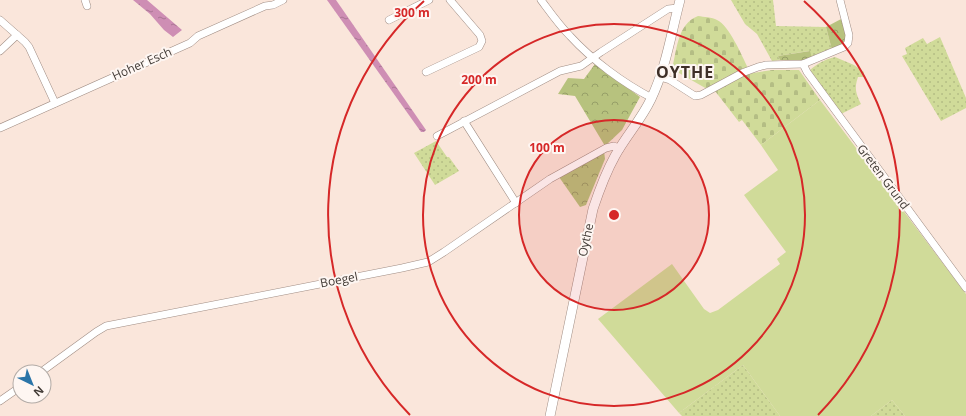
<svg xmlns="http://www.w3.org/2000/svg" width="966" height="416" viewBox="0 0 966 416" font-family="'Open Sans',sans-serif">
<defs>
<pattern id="grass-dots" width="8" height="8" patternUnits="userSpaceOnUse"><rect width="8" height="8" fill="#d0db99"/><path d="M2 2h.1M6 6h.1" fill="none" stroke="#b4bd84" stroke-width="1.8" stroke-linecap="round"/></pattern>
<pattern id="forest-crowns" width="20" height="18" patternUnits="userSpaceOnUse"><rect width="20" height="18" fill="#b7c27e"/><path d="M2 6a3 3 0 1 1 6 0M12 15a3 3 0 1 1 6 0" fill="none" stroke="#969f68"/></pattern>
<pattern id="cemetery-stones" width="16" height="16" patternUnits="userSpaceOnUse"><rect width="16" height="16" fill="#d0db99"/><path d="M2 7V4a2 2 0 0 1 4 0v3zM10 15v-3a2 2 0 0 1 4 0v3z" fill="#b4bd84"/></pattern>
<pattern id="water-ripples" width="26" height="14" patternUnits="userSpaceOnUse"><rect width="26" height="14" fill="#ce8eb4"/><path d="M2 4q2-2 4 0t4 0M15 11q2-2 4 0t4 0" fill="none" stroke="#a97593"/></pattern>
</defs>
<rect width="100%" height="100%" fill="#fae6db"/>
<g fill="url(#grass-dots)">
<polygon points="731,0 773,0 776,26 826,27 832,50 812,58 809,51 778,56 780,60 772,61 757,34 745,24"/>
<polygon points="940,37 966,98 966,108 941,121 902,56 907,54 905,48 923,38 927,44"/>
<path d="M835,57L854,65L864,72V77H858C854,88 856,94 861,104L841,114L812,75L810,70C817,64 825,59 835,57Z"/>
<polygon points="436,141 447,157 449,157 459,171 435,185 414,153"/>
<polygon points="743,365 780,416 682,416 679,413"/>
<polygon points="892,400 905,416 871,416"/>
</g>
<g fill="url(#forest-crowns)">
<polygon points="843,18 846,40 840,46 832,50 826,27"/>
<polygon points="810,51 812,58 803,60 780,60 778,56"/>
<polygon points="595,64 640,97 622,130 605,146 575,96 558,94 568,78 584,79"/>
<polygon points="604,151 605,159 586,205 580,207 559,177"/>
</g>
<g fill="url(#cemetery-stones)">
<path d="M698,16C704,17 712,17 717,20C729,25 742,56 748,68L707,89L672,69C677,50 677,24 698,16Z"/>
<polygon points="772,70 799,70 820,100 761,145 742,120 739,122 715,91 747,74"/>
</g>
<polygon fill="#d0db99" points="820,100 966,294 966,416 905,416 892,400 871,416 780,416 743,365 679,413 598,319 672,264 704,309 710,313 718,310 780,264 777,259 786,252 744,195 778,170 761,145"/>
<g fill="url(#water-ripples)">
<polygon points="133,0 147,0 182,30 173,37 164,30 150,14"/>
<polygon points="327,0 336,0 426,130 424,132 421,132"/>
</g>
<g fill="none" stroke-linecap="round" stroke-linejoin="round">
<defs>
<g id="minor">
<polyline points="85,0 87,6"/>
<path d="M541,0C550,12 559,25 570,36C592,60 623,83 652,98"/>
<polyline points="0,20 25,42 29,47 55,103"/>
<polyline points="389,20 429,0"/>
<polyline points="0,51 17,35"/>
<polyline points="803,64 807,72 966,288"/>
<polyline points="426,72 479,47 482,41 480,35 450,0"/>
<polyline points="660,77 670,80 695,96 701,95 742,73 758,67 766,65 803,64 844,47 848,43 849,35 840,0"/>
<polyline points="464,121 516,203"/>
<polyline points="0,128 190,43 198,36 265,6 273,5 283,0"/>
<polyline points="437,136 560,71 581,66 601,52 668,9 678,8"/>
<polyline points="41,372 96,332 106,326 402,268 428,262 444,252 550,179 606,148 614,146 620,149"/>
<polyline points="0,401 20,387"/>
</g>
<path id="major" d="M550,416L593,209C599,191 606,172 615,156C626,136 641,120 651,99C666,68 671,34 680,0"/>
</defs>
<use href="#minor" stroke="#a08d84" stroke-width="8"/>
<use href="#major" stroke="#a08d84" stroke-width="10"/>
<use href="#minor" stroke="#fff" stroke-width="7"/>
<use href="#major" stroke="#fff" stroke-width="9"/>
</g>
<circle cx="614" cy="215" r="95" fill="#d62828" fill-opacity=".12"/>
<g fill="none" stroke="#d62828" stroke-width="2">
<circle cx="614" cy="215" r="95"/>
<circle cx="614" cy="215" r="191"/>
<path d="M410 415A286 286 0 0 1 424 1M804 1A286 286 0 0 1 818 415"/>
</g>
<g text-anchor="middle" stroke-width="4" stroke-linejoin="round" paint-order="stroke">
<g font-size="12" fill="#413a35" stroke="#fef6f2">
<text transform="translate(142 64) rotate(-24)" y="4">Hoher Esch</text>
<text transform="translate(883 177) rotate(53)" y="4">Greten Grund</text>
<text transform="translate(586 240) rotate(-78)" y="4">Oythe</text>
<text transform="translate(339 280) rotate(-11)" y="4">Boegel</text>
</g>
<g font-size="16" font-weight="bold" letter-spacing="1" fill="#3e2f27" stroke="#fef6f2">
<text x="685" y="78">OYTHE</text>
</g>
</g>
<circle cx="614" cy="215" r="6" fill="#d62828" stroke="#fef6f2" stroke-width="2"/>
<g font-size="12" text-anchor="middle" font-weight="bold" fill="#d62828" stroke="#fef6f2" stroke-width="4" stroke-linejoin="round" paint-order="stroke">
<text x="412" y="17">300 m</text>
<text x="479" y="84">200 m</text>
<text x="547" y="152">100 m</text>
</g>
<g transform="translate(32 384) rotate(137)"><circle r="19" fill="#fef6f2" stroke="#b2aba6"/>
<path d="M0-3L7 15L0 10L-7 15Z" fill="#2b75a8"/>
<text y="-6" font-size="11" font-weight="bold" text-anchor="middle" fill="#413a35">N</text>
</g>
</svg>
